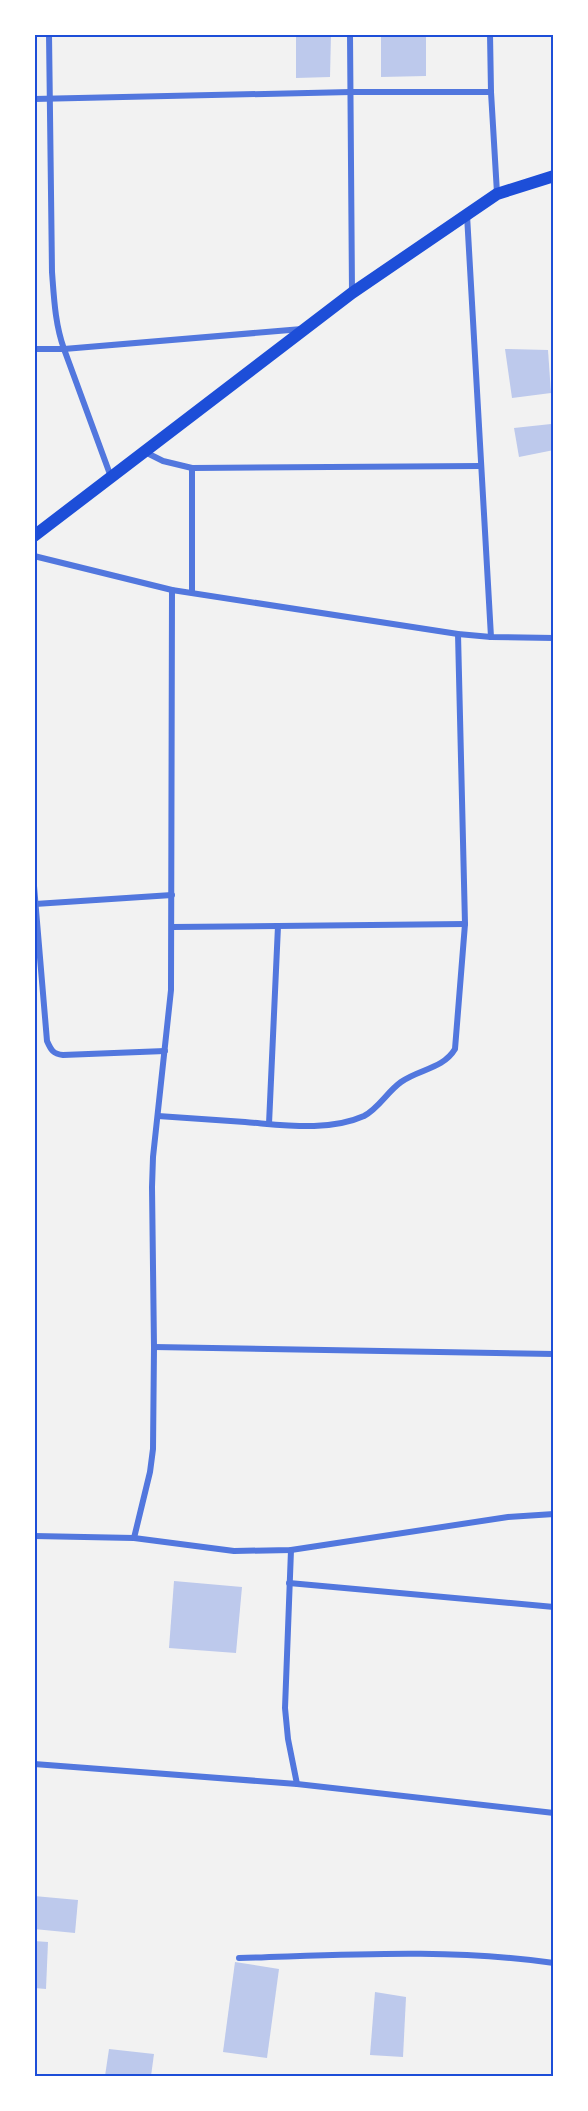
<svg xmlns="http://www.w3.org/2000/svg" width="588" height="2111" viewBox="0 0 588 2111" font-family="'Space Grotesk',sans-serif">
<rect width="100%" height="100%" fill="#f2f2f2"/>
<g fill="#bdc9ec">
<polygon points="296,34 331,34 330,77 296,78"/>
<polygon points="381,34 426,34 426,76 381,77"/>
<polygon points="505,349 548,350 551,393 512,398"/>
<polygon points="551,424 554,450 519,457 514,428"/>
<polygon points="174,1581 242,1587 236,1653 169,1648"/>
<polygon points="34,1896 78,1900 75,1933 34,1929"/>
<polygon points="34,1941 48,1942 46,1989 34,1988"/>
<polygon points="235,1962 279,1969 267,2058 223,2052"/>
<polygon points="375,1992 406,1997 403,2057 370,2055"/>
<polygon points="109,2049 154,2054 151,2076 105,2076"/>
</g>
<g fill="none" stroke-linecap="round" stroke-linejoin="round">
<g stroke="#5277de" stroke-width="6">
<path d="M49,34L52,272C54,298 55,324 64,349L111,477"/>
<polyline points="350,34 352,292"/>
<polyline points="490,34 491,92 497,193"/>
<polyline points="34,99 351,92 491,92"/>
<polyline points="467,215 491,637"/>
<polyline points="34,349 64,349 302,329"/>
<polyline points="145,452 163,461 192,468 481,466"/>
<polyline points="34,556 172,590 458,634 491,637 554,638"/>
<polyline points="192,592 192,468"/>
<path d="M34,886L47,1041C51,1050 53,1054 63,1055L165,1051"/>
<polyline points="35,904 172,895"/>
<polyline points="172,927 465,924"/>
<path d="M158,1116C187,1118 216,1120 245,1122C284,1125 328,1132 364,1116C379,1108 387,1092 401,1082C419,1069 443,1069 455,1049L465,924L458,634"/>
<polyline points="269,1124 278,926"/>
<polyline points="154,1347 554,1354"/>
<polyline points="34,1536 134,1538 234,1551 291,1550 508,1517 554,1514"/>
<polyline points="134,1538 150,1472 153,1449 154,1347 152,1187 153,1157 171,990 172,590"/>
<polyline points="291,1550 285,1708 288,1739 297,1784"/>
<polyline points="289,1583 554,1607"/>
<polyline points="34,1764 297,1784 554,1813"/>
<path d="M239,1958C344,1955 449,1948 554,1963"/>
</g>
<polyline stroke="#1d4ed8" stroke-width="12" points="34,536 352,293 497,194 554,176"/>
</g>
<rect width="588" height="2111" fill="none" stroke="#ffffff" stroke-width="72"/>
<rect x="36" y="36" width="516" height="2039" fill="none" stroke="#1d4ed8" stroke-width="2"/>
</svg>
